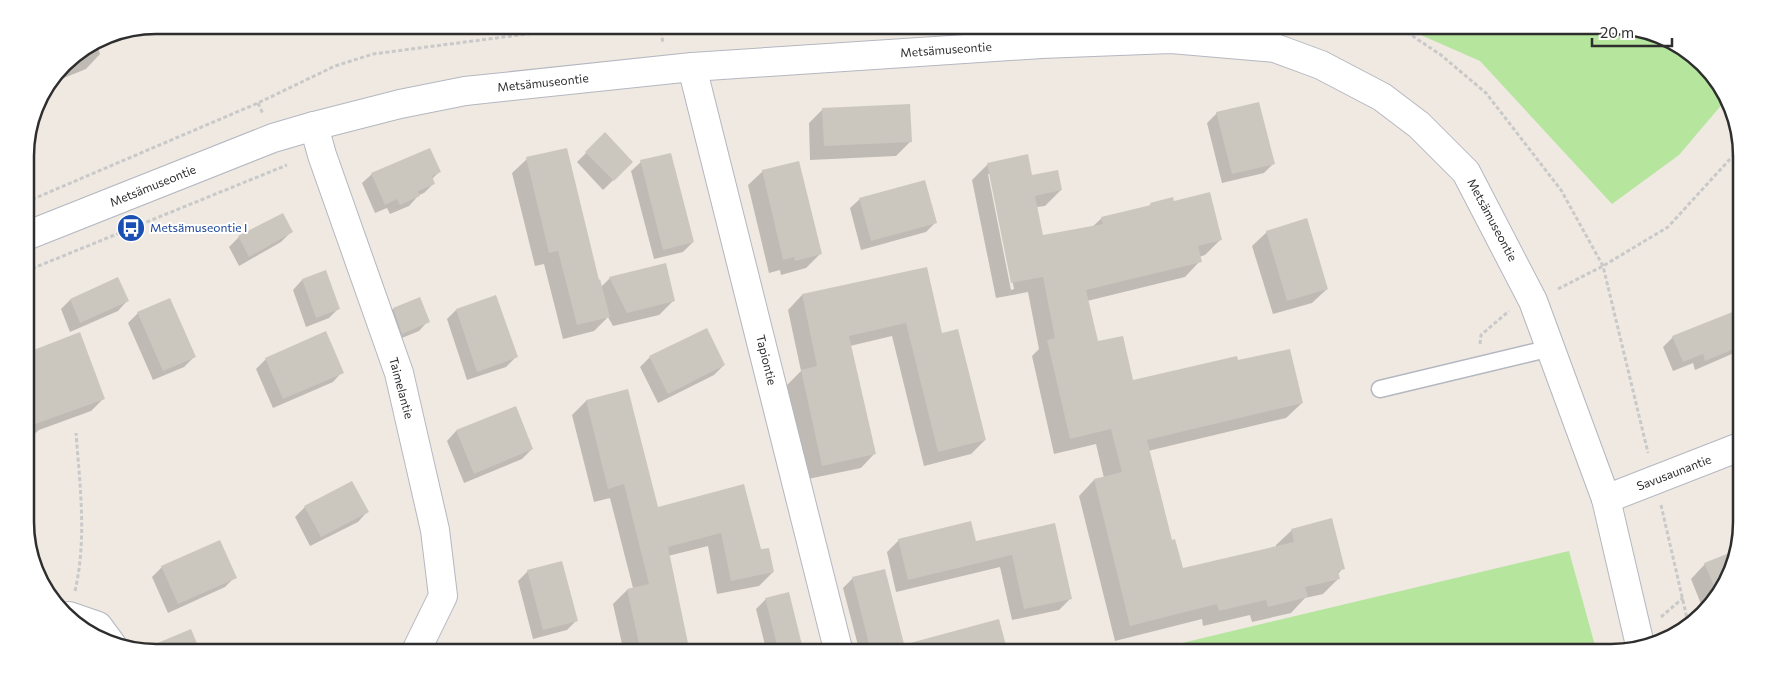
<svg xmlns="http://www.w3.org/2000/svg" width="1767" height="678" viewBox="0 0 1767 678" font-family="Commissioner,sans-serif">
<rect width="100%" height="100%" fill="#efe9e1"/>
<g fill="#b6e59e">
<polygon points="1398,25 1611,25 1653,32 1710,70 1724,102 1679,155 1612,204 1480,61"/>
<polygon points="1569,551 1597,653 1140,653"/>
</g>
<g fill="#0003" fill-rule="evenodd">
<polygon points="148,26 98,48 100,54 86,69 49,84 69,58 106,35"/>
<polygon points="823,109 910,142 896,156 810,160 809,123"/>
<polygon points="1217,113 1274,163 1264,173 1222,183 1207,123"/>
<polygon points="605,134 632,162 603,190 577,162"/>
<polygon points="527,159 601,287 610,278 674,300 659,315 613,326 608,317 594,331 563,339 544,264 535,266 512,173"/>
<polygon points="641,162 693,242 683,252 654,259 631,171"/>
<path d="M988,164L1031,177L1061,190L1045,206L1037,207L1042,237L1092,227L1102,218L1148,207L1151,204L1173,202L1220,240L1205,255L1199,257L1200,261L1185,277L1087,301L1097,343L1132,382L1237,362L1302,403L1286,418L1148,451L1171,541L1182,569L1276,547V545L1292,530L1343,568L1338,574L1339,578L1323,594L1305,598L1291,613L1252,622L1250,615L1203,626L1202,619L1115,641L1079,496L1094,480L1104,478L1096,444L1054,454L1032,356L1039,349L1028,292L996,298L972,180ZM988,174H991L1014,289L1011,290Z"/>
<polygon points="763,171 820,254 806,268 781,275 780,270 769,273 748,185"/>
<polygon points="439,172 432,179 434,183 424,193 419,195 409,206 390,214 387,208 375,213 362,183 372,174"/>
<polygon points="860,199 936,222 926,232 861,250 850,208"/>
<polygon points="291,232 281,242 239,266 229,247 239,237"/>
<polygon points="1267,232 1327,289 1312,303 1273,314 1252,246"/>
<polygon points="926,268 941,334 985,440 971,454 924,466 892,336 850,346 875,453 861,468 808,479 787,385 801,371 788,310 802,295"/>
<polygon points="302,280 339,308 329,318 306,327 293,290"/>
<polygon points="419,299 428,321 419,331 392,342 384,319 393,309"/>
<polygon points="70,300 127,301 118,311 70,332 61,309"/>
<polygon points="456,310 516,357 506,367 467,380 447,319"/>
<polygon points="1741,310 1741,350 1695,370 1693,363 1673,371 1663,347 1673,337"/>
<polygon points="138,313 194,357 184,367 153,380 128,323"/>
<polygon points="26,355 103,399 91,411 39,430 27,440"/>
<polygon points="650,357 724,365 714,375 658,403 640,367"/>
<polygon points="266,359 342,372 333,382 273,408 256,369"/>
<polygon points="627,391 657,508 743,486 760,551 773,572 759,586 717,594 708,546 668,556 689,653 624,653 613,604 627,590 633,588 610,498 594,502 572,415 586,401"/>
<polygon points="515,408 532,449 522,459 464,483 447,441 456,431"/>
<polygon points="305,507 367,512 358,522 310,546 295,517"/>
<polygon points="1054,525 1071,598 1059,610 1012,620 1000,567 896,592 887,552 899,540 975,543"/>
<polygon points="1737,551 1735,564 1703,609 1691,579 1705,564"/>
<polygon points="162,567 235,577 225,587 168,613 152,577"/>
<polygon points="528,571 577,620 567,630 533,639 518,581"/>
<polygon points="853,578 903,643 893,653 860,653 843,588"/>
<polygon points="766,599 801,653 767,653 756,609"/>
</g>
<g fill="#cbc7bf">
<polygon points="1259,102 1275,164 1232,174 1216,112"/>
<polygon points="910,104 912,142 824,146 822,108"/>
<polygon points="605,132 633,162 614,181 585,152"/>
<polygon points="430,148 441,172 432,176 435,184 418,191 420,196 400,205 397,199 385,205 371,173"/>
<polygon points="567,148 599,280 600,279 610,317 577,325 558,251 549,253 526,157"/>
<polygon points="671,153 694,242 663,250 640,160"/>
<polygon points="1028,154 1032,175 1058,170 1062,190 1035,196 1043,235 1103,224 1101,217 1151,205 1150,203 1173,197 1174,201 1210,192 1222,240 1198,246 1202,262 1086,290 1098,341 1123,336 1133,380 1237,356 1238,360 1290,349 1303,403 1147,440 1172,540 1175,539 1183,568 1294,542 1291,529 1332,518 1345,569 1338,571 1340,579 1305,587 1308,597 1268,607 1266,600 1219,611 1217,604 1130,626 1094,479 1122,472 1111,429 1070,439 1047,340 1055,338 1043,277 1011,283 987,163"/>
<polygon points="799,161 822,254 795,261 794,257 783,260 762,170"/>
<polygon points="925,180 937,223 871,241 859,198"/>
<polygon points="283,213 293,232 249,257 238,236"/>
<polygon points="1307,218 1328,289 1287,301 1266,231"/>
<polygon points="666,263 675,301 627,313 609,277"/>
<polygon points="927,267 942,333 958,329 986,440 938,452 906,323 849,336 876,454 822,466 801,370 817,366 802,294"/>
<polygon points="326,270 340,309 316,318 302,279"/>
<polygon points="118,277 129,301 80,323 70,299"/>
<polygon points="496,295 518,357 477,372 456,309"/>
<polygon points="420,297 430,322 402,334 393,308"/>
<polygon points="170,298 196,357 163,371 137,312"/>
<polygon points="1735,311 1741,328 1741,346 1705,361 1703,354 1683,362 1672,336"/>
<polygon points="707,328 725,365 668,394 649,356"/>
<polygon points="326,331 344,373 283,399 265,358"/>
<polygon points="80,332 105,399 27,427 26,353"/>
<polygon points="628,389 658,507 744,484 761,549 769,548 774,572 731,581 721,533 668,547 690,653 641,653 627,589 649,584 624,484 608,489 586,400"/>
<polygon points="516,406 533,449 474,474 456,430"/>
<polygon points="352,481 369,512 321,537 304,506"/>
<polygon points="971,521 976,541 1055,523 1072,599 1024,609 1012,555 908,580 898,539"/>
<polygon points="220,540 237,578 178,604 161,566"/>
<polygon points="1737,550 1735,564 1716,591 1704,563"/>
<polygon points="562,561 578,621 543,630 527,570"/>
<polygon points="885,569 904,644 871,652 852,577"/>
<polygon points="789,592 804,653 779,653 765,598"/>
<polygon points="999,619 1008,653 900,653 899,646"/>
<polygon points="191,629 201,653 156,653 141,650"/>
</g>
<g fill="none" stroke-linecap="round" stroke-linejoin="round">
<defs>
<polyline id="service" points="1380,389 1551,348"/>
<g id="minor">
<polyline points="692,67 839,653"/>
<polyline points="314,126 322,155 399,373 435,530 443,596 415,653"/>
<polyline points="26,236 273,138 314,126 400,104 465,91 692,67 1041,44 1171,39 1275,48 1321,65 1382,97 1419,125 1466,172 1533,301 1606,499 1640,645"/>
<polyline points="1606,499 1742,446"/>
<polyline points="69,616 98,626 112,645"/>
</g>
</defs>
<use href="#service" stroke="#b4b7c1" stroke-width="19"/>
<use href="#minor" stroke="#b4b7c1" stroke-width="30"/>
<g stroke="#c9c9c9" stroke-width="3" stroke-dasharray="4 2.5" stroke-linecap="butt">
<polyline points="660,25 663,44"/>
<polyline points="1396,25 1441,55 1486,93 1561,190 1603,266 1648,453"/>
<polyline points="258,103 263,114"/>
<polyline points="26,202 258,103 335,66 373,54 596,25"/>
<polyline points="26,271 287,165"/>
<polyline points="1558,289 1603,266 1668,227 1741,147"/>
<polyline points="1480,344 1481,335 1509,311"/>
<polyline points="1661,505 1689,627"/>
<path d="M75,591C87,539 80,486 76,433"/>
<polyline points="1661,617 1683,598"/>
</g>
<use href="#service" stroke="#fff" stroke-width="16"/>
<use href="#minor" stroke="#fff" stroke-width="28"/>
</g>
<defs>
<symbol id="bus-disc" viewBox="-11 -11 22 22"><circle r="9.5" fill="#1a4fb4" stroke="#fff"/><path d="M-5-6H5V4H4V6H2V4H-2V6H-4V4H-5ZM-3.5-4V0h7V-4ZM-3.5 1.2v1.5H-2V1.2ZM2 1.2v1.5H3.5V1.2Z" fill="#fff"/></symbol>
</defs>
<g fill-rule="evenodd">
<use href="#bus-disc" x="115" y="212" width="32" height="32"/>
</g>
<g text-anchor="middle" stroke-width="4" stroke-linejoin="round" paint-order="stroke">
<g font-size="12" fill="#2e2e2e" stroke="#fff">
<text transform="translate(946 50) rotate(-4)" y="4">Metsämuseontie</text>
<text transform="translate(543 83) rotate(-6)" y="4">Metsämuseontie</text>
<text transform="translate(153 186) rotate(-22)" y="4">Metsämuseontie</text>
<text transform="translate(1492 220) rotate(62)" y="4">Metsämuseontie</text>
<text transform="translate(766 360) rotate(76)" y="4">Tapiontie</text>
<text transform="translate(401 388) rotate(75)" y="4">Taimelantie</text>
<text transform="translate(1674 473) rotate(-21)" y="4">Savusaunantie</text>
</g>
<g font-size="12" fill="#164399" stroke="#fff" text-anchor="start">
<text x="150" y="232">Metsämuseontie I</text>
</g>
</g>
<path d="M0 0H1767V678H0ZM156 34H1611A122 122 0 0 1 1733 156V522A122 122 0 0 1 1611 644H156A122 122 0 0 1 34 522V156A122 122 0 0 1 156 34Z" fill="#fff" fill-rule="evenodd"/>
<path fill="none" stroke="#2e2e2e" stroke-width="2.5" d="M156 34H1611A122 122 0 0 1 1733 156V522A122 122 0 0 1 1611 644H156A122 122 0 0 1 34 522V156A122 122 0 0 1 156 34Z"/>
<path d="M1592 38v8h80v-8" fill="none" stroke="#2e2e2e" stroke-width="2.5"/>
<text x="1600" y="38" font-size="15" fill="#2e2e2e" stroke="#ffffff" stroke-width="4" paint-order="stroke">20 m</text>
</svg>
